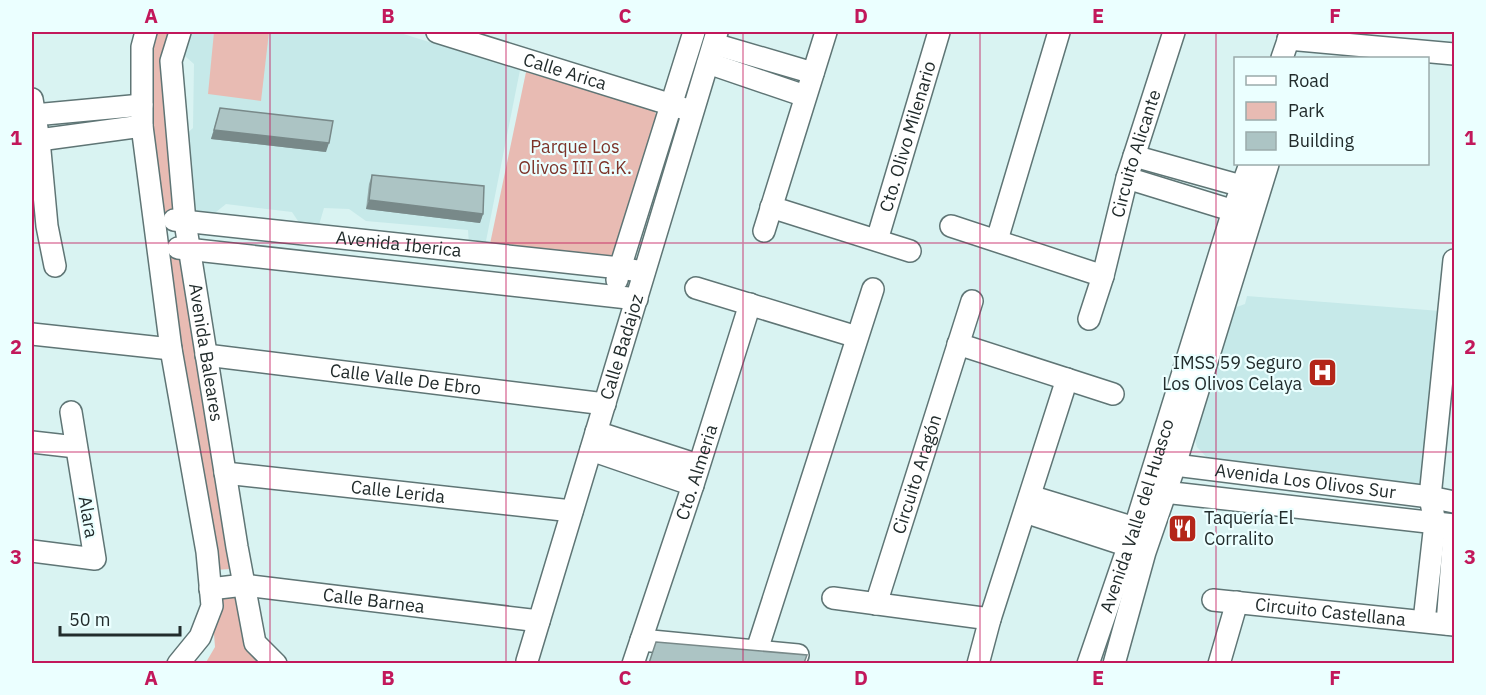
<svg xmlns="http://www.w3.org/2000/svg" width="1486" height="695" viewBox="0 0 1486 695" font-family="'IBM Plex Sans',sans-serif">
<rect width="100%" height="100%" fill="#d9f3f2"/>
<g fill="#c6e9e9">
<polygon points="185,32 397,32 520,70 485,246 469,244 468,230 366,221 349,209 324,208 319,225 300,224 292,212 226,204 211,216 195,215 183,137 193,128 194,64 179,51"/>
<polygon points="1247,296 1440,311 1421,487 1211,462 1197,447 1194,435 1234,308 1245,304"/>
</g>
<g fill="#e8bbb3">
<polygon points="148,32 173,32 181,214 157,212 145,49"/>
<polygon points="214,32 269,32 261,101 208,94"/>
<polygon points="526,72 652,108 656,114 656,123 612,259 490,244"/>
<polygon points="183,251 230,569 215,570 166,252"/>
<polygon points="237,592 242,637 257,663 205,664 215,647 211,595"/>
</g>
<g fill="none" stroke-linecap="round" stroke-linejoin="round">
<defs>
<g id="minor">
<polyline points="146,32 142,47 142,126 171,349 207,552 212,606 200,637 178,664"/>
<path id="s1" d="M180,32L171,61L185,222L237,547L255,643L276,664"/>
<path id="s2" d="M437,32L685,109"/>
<polyline points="1288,39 1454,54"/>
<polyline points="714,44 813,73"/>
<polyline points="1282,58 1291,32"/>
<polyline points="708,63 805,96"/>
<polyline points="32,99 39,140 47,226 55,266"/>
<polyline points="34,115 142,105"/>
<polyline points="39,140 142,126"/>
<polyline points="1134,156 1256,190"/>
<polyline points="1127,178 1247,215"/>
<polyline points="771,207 910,251"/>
<path id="s3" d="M174,220L620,268L644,272"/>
<polyline points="951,226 1103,276"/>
<polyline points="764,231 826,32"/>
<path id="s4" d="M877,240L939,32"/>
<polyline points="997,240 1059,32"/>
<polyline points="178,248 637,299"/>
<polyline points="617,280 620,268 694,32"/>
<polyline points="696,288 857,337"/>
<path id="s5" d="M1089,319L1103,276L1127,178L1174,32"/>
<polyline points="32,334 171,349"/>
<polyline points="958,344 1113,394"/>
<path id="s6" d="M206,355L605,404"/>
<polyline points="596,432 698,465"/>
<polyline points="32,442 76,447"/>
<polyline points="591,450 693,485"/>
<path id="s7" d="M1161,461L1175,465L1430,497L1454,502"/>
<path id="s8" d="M225,473L572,511"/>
<polyline points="1151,488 1164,492 1454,525"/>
<polyline points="1030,496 1148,532"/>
<polyline points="1025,512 1141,550"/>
<polyline points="32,551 95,559 71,412"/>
<path id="s9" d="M210,589L244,585L539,621"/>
<polyline points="833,598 990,619"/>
<path id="s10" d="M1213,600L1454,625"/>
<path id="s11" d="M876,604L972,301"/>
<polyline points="1424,621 1435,523 1430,497 1454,260"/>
<polyline points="1447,624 1454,533"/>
<polyline points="641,640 798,655"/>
<polyline points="757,650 873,289"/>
<path id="s12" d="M527,661L717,32"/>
<path id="s13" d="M633,664L693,485L750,304"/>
<polyline points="978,664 990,619 1067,379"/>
<path id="s14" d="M1088,664L1135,527L1233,211L1250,164"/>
<polyline points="1114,664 1145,552 1175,465 1268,164"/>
<polyline points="1219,664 1237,602"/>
</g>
</defs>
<use href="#minor" stroke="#5f7575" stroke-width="24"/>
<use href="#minor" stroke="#fff" stroke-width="21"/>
</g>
<g fill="#94a9a9">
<polygon points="220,108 326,152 211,139"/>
<polygon points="372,175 483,214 480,223 366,209 369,184"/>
</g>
<g fill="#788989">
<polygon points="214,130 329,143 326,152 211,139"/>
<polygon points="369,200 483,214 480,223 366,209"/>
</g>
<g fill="#acc4c4" stroke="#788989" stroke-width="1.5">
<polygon points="220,108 333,121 329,143 214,130"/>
<polygon points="372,175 484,186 483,214 369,200"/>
<polygon points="656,642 807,655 804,663 649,663"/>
</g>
<path fill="none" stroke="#c2185b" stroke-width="1.5" stroke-opacity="0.55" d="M270,32V664M506,32V664M743,32V664M980,32V664M1216,32V664M32,243H1454M32,452H1454"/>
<defs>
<symbol id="hospital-square" viewBox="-11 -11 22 22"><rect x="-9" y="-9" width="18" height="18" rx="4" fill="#b42619" stroke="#ebffff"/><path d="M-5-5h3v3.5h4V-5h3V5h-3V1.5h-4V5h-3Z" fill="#fff"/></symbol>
<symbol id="restaurant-square" viewBox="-11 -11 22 22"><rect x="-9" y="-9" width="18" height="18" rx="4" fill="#b42619" stroke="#ebffff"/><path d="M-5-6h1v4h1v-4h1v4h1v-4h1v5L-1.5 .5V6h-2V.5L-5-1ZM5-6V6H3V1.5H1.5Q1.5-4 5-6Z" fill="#fff"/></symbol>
</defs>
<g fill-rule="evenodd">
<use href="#hospital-square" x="1306" y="356" width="33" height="33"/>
<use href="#restaurant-square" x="1166" y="512" width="33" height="33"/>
</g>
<g text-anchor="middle" stroke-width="4.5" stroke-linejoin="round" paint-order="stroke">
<g font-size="18" fill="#222c2c" stroke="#ebffff">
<text dy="6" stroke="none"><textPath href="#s2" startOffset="134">Calle Arica</textPath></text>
<text dy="6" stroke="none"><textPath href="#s4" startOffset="108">Cto. Olivo Milenario</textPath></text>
<text dy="6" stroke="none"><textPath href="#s5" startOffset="172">Circuito Alicante</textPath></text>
<text dy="6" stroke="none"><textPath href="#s3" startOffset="226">Avenida Iberica</textPath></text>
<text dy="6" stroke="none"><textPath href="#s12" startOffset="328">Calle Badajoz</textPath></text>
<text dy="6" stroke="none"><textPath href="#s1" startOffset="324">Avenida Baleares</textPath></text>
<text dy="6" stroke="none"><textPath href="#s6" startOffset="201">Calle Valle De Ebro</textPath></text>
<text dy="6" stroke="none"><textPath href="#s13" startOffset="202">Cto. Almeria</textPath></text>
<text dy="6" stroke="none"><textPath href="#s11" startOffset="136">Circuito Aragón</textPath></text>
<text dy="6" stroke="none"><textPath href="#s7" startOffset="146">Avenida Los Olivos Sur</textPath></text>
<text dy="6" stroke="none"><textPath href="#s8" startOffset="174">Calle Lerida</textPath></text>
<text transform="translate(88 517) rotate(80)" y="6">Alara</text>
<text dy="6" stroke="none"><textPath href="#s14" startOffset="156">Avenida Valle del Huasco</textPath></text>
<text dy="6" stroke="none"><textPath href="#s9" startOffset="165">Calle Barnea</textPath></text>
<text dy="6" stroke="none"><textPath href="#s10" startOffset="118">Circuito Castellana</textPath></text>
</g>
<g font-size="18" fill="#7c3329" stroke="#ebffff">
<text x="575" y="153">Parque Los<tspan x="575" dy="21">Olivos III G.K.</tspan></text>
</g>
<g font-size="18" fill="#222c2c" stroke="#ebffff" text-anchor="end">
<text x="1302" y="369">IMSS 59 Seguro<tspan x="1302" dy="21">Los Olivos Celaya</tspan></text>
<text x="1204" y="524" text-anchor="start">Taquería El<tspan x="1204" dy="21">Corralito</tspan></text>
</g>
</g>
<rect width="1486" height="695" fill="none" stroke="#ebffff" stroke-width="66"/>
<rect x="1234" y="57" width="195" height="108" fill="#ebffff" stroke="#9babab" stroke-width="1.5"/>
<rect x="1246" y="76" width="30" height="9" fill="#ffffff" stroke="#9babab" stroke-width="1.5"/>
<text x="1288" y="87" font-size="18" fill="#222c2c">Road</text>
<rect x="1246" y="102" width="30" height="18" fill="#e8bbb3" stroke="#9babab" stroke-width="1.5"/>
<text x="1288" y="117" font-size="18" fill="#222c2c">Park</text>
<rect x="1246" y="132" width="30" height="18" fill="#acc4c4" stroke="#9babab" stroke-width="1.5"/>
<text x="1288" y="147" font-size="18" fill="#222c2c">Building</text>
<path d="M60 626v9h120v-9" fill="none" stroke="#222c2c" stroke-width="3"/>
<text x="69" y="626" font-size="18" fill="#222c2c" stroke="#ebffff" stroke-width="4.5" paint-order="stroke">50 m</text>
<rect x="33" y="33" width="1420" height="629" fill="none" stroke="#c2185b" stroke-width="2"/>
<g font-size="20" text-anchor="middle" font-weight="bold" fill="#c2185b">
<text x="151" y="23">A</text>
<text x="388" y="23">B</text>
<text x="625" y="23">C</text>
<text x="861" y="23">D</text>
<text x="1098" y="23">E</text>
<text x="1335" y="23">F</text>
<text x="16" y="145">1</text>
<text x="1470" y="145">1</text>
<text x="16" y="354">2</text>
<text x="1470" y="354">2</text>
<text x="16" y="564">3</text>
<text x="1470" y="564">3</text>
<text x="151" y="685">A</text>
<text x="388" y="685">B</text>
<text x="625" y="685">C</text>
<text x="861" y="685">D</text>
<text x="1098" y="685">E</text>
<text x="1335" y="685">F</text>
</g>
</svg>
